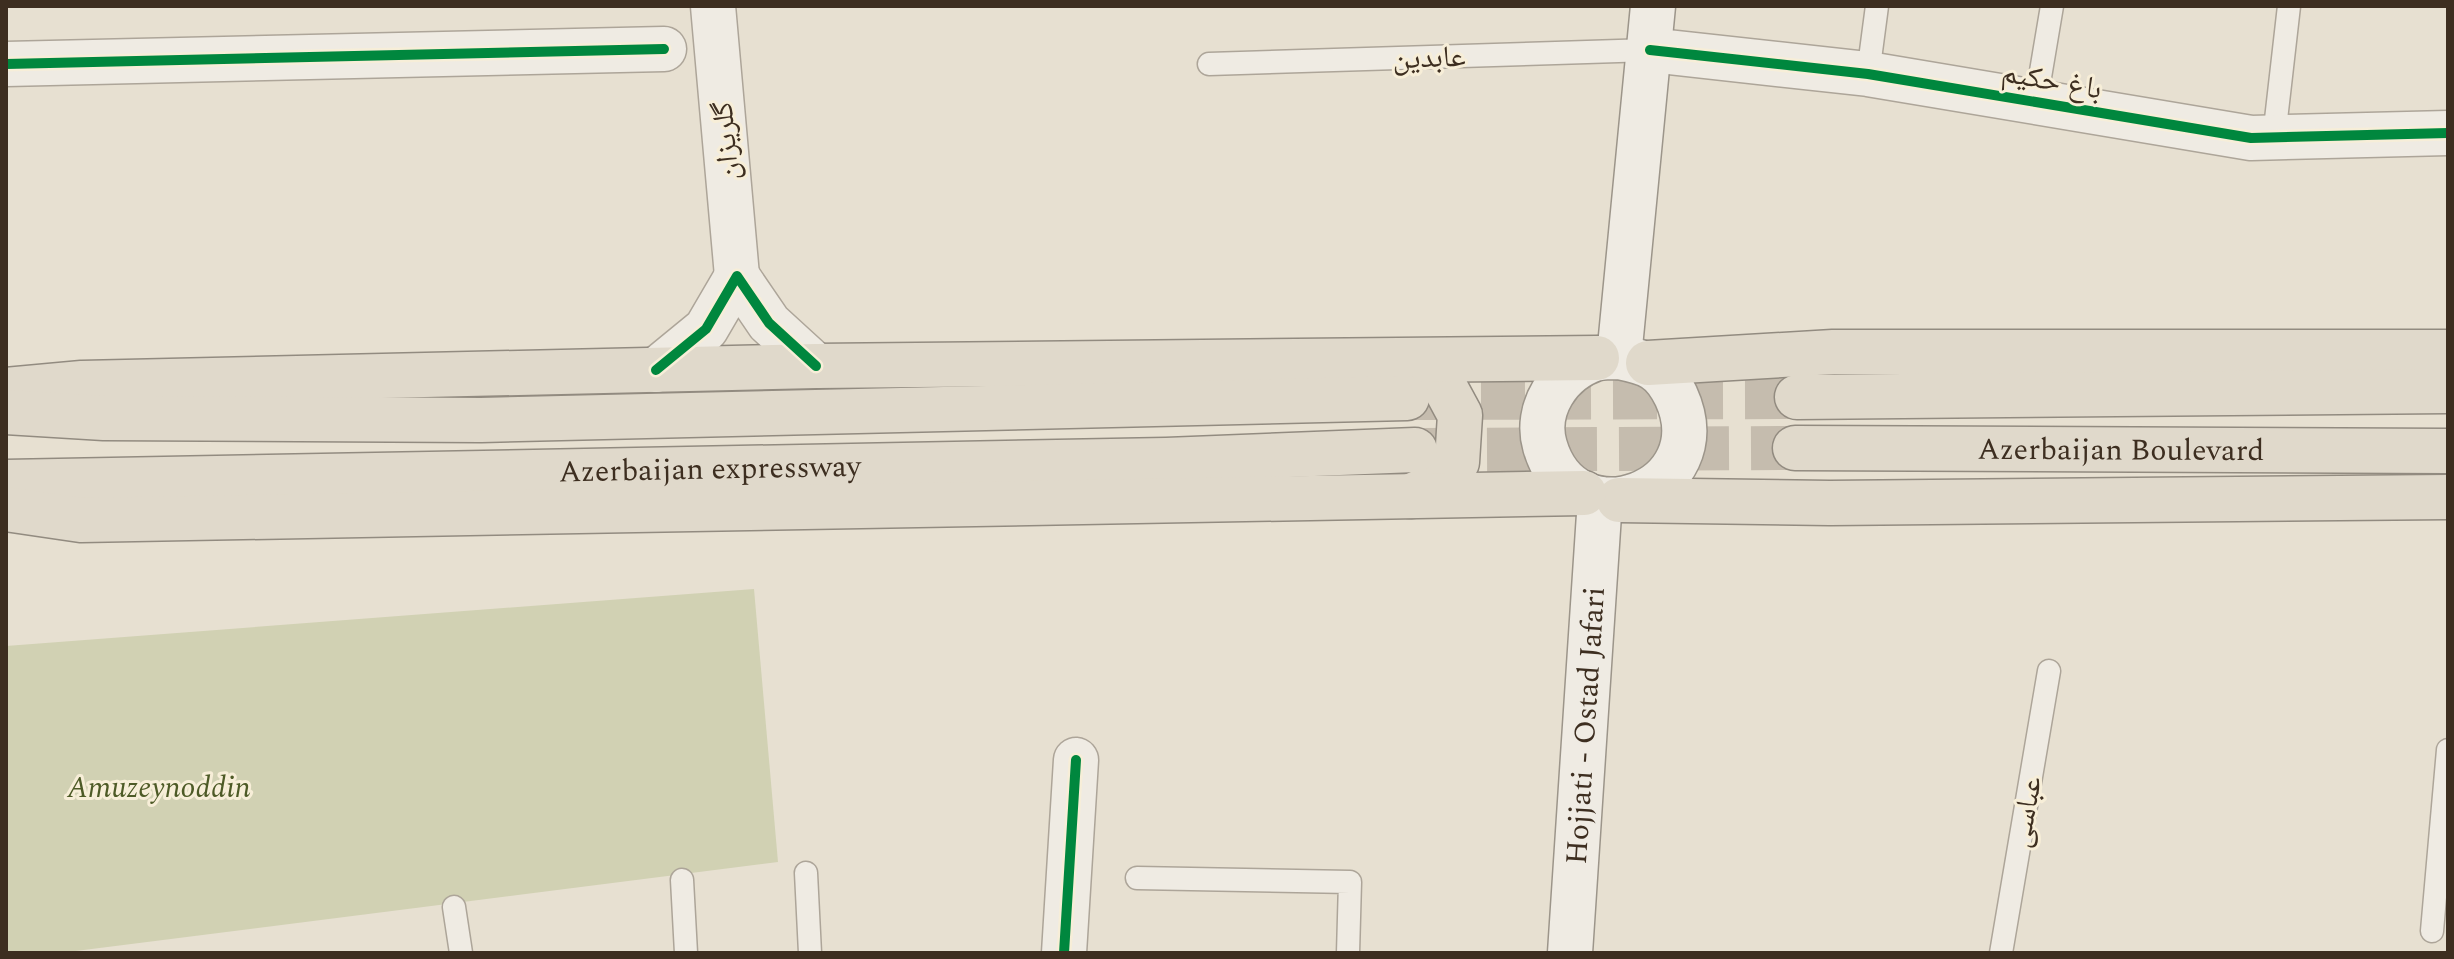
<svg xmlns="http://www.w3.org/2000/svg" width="2454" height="959" viewBox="0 0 2454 959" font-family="Spectral,'Noto Naskh Arabic',serif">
<rect width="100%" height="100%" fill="#e7e0d1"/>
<polygon fill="#d1d1b3" points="754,589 778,862 60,953 6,953 6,646"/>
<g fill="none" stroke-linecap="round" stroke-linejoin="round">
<g stroke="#c5bcae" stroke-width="44" stroke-dasharray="44 22" stroke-linecap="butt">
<polyline points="1415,398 1797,397"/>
<polyline points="1421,450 1795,448"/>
</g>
<defs>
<g id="service">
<polyline points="1209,64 1650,50"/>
<polyline points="1868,74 1877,6"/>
<polyline points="2036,101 2052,6"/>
<polyline points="2274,137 2289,6"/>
<polyline points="806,873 810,953"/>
<polyline points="1137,878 1350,882 1348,953"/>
<polyline points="682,880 686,953"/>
<polyline points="454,907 461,953"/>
<polyline points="2432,931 2448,750"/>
<polyline points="2001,953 2049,671"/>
</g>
<g id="minor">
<polyline points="713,6 737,276"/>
<polyline points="1650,50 1868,74 2251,138 2448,133"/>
<polyline points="6,64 664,49"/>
<polyline points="656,370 706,329 737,276 769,323 816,366"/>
<polyline points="1064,953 1076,760"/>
</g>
<g id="secondary">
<path d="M1619,357C1648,363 1662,367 1676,396C1720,492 1574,546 1545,446C1534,409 1559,371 1595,359C1602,357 1611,357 1619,357Z"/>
<polyline points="1619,357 1653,6"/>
<path id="s1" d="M1570,953L1600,499"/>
</g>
<g id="trunk">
<polyline points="1398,361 1440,378 1460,415 1457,462 1440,483 1411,496"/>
<polyline points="1648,363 1833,352 2448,352"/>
<polyline points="6,390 82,383 816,366 1597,358"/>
<polyline points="1797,397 2448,391"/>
<polyline points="6,412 104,418 481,420 1407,398"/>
<path id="s2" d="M1795,448L2448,451"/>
<path id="s3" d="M6,482L1166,460L1415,450"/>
<polyline points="1619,500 1830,503 2448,497"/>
<polyline points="6,509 81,520 1584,493"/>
</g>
</defs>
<use href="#service" stroke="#ada599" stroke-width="25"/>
<use href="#minor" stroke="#ada599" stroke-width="47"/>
<use href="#secondary" stroke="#9c958a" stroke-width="47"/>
<use href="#trunk" stroke="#928b80" stroke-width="47"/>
<use href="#service" stroke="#efebe3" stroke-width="22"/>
<use href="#minor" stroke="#efebe3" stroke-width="44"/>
<use href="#secondary" stroke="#efebe3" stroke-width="44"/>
<use href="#trunk" stroke="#e0d9cb" stroke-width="44"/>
<defs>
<g id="cycleway">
<polyline points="1650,50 1868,74 2251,138 2448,133"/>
<polyline points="6,64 664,49"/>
<polyline points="656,370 706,329 737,276 769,323 816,366"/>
<polyline points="1064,953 1076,760"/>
</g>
</defs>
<use href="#cycleway" stroke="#f7eed8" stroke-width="15"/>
<use href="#cycleway" stroke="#00873e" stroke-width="10"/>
</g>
<g text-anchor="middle" stroke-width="6" stroke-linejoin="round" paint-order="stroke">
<g font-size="30" fill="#3d2e20" stroke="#f7eed8">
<text transform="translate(1429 57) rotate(-2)" y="10">عابدین</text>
<text transform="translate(2052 80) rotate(10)" y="10">باغ حکیم</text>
<text transform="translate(725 141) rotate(-95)" y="10">گلریزان</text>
<text dy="10" stroke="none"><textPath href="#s2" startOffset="326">Azerbaijan Boulevard</textPath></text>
<text dy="10" stroke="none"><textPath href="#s3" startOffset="704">Azerbaijan expressway</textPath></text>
<text dy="10" stroke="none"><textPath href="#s1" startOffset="228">Hojjati - Ostad Jafari</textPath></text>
<text transform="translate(2025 812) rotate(-80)" y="10">عباسی</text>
</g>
<g font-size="30" font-style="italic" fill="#4d5a26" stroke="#f7eed8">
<text x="159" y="797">Amuzeynoddin</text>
</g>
</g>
<rect width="2454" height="959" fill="none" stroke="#3d2e20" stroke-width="16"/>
</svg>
